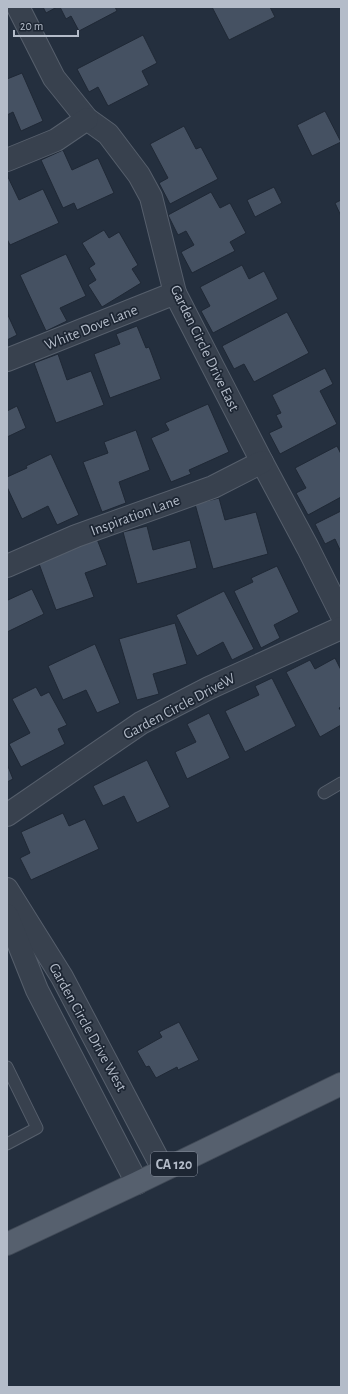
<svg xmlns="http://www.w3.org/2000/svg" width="348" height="1394" viewBox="0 0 348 1394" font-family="'Alegreya Sans',sans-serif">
<rect width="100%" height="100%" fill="#242f3e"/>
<g fill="#455162" stroke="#1f2835">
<polygon points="43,7 57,7 46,13"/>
<polygon points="60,7 115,7 117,11 79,31 71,16 66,19"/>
<polygon points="212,7 270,7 275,17 229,40"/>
<polygon points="143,35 157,63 142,71 149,85 108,106 98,87 89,92 77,69"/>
<polygon points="22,73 43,121 21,131 13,112 7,115 7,79"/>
<polygon points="325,111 341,142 312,156 297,125"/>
<polygon points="184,126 196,149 201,147 218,179 170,204 159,183 168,178 150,144"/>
<polygon points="63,150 72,170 98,158 114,193 77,210 74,203 63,208 41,160"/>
<polygon points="7,175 19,200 43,189 59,223 10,245 7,239"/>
<polygon points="274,187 282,203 255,217 247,200"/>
<polygon points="211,192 220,208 230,203 246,233 230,242 235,251 192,273 181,252 194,245 186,231 178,235 168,215"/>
<polygon points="341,200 341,216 335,203"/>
<polygon points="104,230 109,238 119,232 138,265 132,269 141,283 102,307 88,285 96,280 89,268 95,264 82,243"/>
<polygon points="66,254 86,296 60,308 67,321 46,331 20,275"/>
<polygon points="242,265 249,279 264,271 278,299 213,333 201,311 210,306 200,287"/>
<polygon points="287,312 309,353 254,382 244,364 234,369 222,346"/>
<polygon points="7,313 17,335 7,340"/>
<polygon points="137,326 146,348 149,347 161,379 110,398 94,354 120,344 116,334"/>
<polygon points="58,354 67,380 91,371 104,405 56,423 34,363"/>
<polygon points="325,368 333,384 320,391 337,424 280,454 269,433 282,427 276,415 281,413 272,395"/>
<polygon points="208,404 229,452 189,470 191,474 171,482 151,438 169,430 165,423"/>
<polygon points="17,406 26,428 7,437 7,411"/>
<polygon points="136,430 150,470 119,482 126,503 102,512 83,462 108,453 104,442"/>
<polygon points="337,446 341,454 341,497 308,515 296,493 306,488 295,468"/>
<polygon points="51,454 79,515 57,525 48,506 22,519 7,487 7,477 27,468 26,466"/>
<polygon points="219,498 225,520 256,512 268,554 213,569 195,504"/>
<polygon points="341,511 341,552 335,539 325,544 315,524"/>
<polygon points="147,526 153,550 190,540 197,568 137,584 123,532"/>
<polygon points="97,539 107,565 85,573 94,597 56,610 38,561"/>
<polygon points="277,566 299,612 274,625 280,638 261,648 234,591 253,582 251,578"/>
<polygon points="32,589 44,614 7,632 7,597 8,600"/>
<polygon points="224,591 254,649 232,660 223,642 197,656 176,615"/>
<polygon points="175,623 187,664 153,674 159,694 137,700 119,639"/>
<polygon points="95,644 120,703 97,713 86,690 63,700 48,666"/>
<polygon points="335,658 341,670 341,707 339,708 341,711 341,725 320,737 286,672 310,660 315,669"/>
<polygon points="272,678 296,726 245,752 225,711 259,695 255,686"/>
<polygon points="36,687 41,696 49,692 67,725 58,729 65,744 21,767 9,744 30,733 12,699"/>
<polygon points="209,713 230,758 187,779 175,752 196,742 187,724"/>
<polygon points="147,760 170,807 137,823 124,796 103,806 93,786"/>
<polygon points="7,764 13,779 7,782"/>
<polygon points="63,813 69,826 85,819 99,849 31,880 20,858 30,853 21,832"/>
<polygon points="179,1022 199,1060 178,1070 177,1067 156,1078 149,1066 146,1067 137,1051 162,1037 159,1032"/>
</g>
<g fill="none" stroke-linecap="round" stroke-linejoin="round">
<defs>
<g id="service">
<polyline points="324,793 341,783"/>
<polyline points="7,1067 37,1128 7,1144"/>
</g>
<g id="minor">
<polyline points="18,7 54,78 87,119 108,134 139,175 151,197 175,293 262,462 308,548 341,614"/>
<polyline points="7,160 56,140 87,119"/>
<polyline points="7,360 175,293"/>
<polyline points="7,566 76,536 213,487 262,462"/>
<polyline points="7,815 141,723 209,688 341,628"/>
<polyline points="7,889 62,977 163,1169"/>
<polyline points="7,915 37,990 137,1183"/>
</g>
<polyline id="primary" points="7,1244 137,1183 341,1084"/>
</defs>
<use href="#service" stroke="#565f6c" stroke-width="13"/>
<use href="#minor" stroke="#565f6c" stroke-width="24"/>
<use href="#primary" stroke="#414a57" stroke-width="24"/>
<use href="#service" stroke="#38414e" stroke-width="11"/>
<use href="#minor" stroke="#38414e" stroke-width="22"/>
<use href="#primary" stroke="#56606e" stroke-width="22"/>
</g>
<g text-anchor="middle" stroke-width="3.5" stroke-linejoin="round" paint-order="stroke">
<rect fill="#1d2633" stroke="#878f9c" stroke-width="1" x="151" y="1152" width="46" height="24" rx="3"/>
<g font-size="14" font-weight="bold" fill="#b4bcc9">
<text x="174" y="1169">CA 120</text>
</g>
<g font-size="15" fill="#b4bcc9" stroke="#1d2633">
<text transform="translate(91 327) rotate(-22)" y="5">White Dove Lane</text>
<text transform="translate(205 348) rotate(64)" y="5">Garden Circle Drive East</text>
<text transform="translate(135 515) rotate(-20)" y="5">Inspiration Lane</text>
<text transform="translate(179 706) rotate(-28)" y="5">Garden Circle DriveW</text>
<text transform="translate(88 1027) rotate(61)" y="5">Garden Circle Drive West</text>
</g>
</g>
<rect width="348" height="1394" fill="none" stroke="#b4bcc9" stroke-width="16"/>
<path d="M14 30v6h64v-6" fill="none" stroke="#b4bcc9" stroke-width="2"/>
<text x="20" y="30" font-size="12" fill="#b4bcc9" stroke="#1d2633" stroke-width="3" paint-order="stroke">20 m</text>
</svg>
